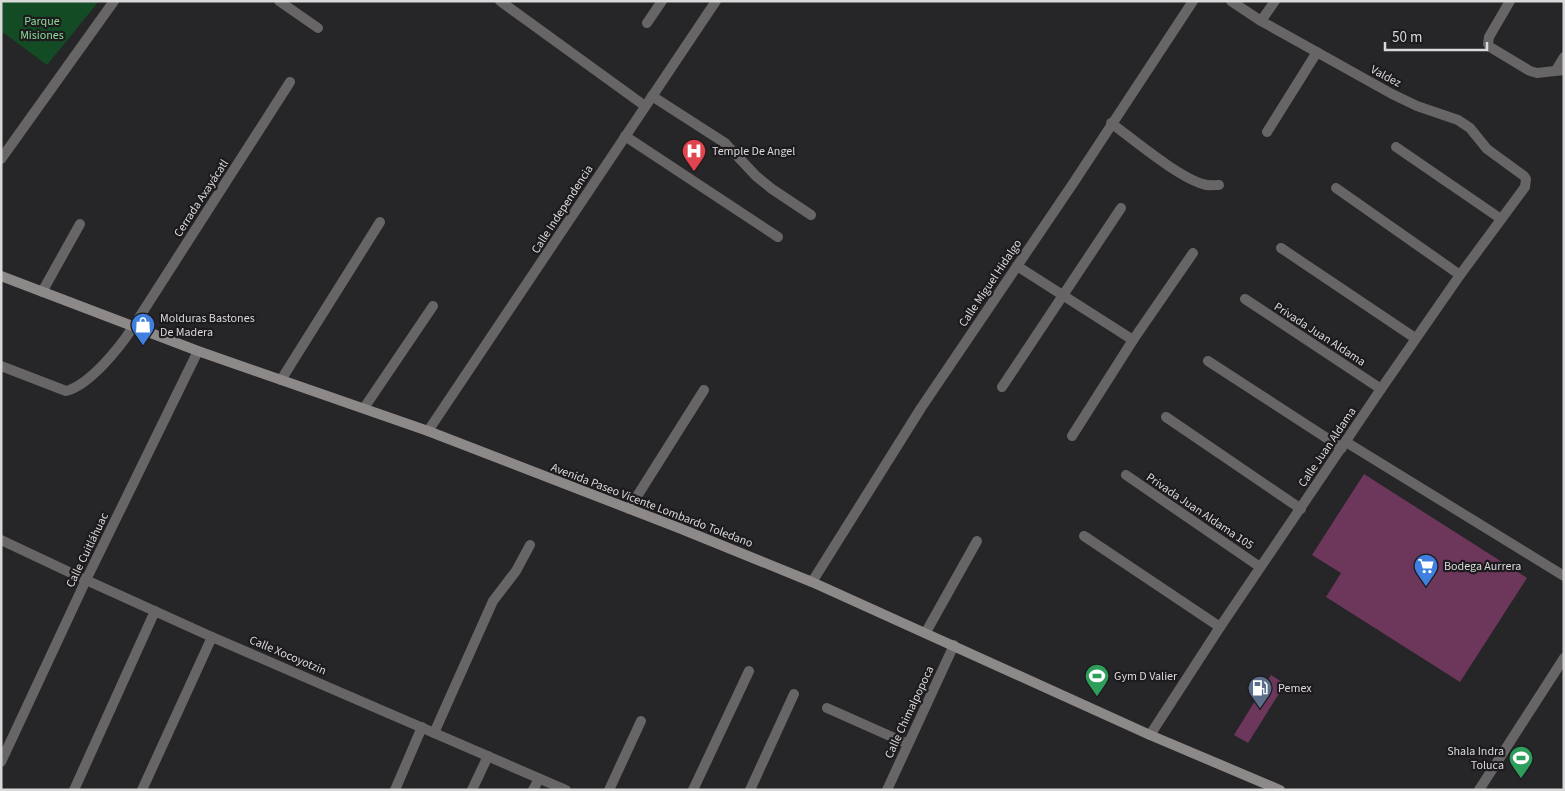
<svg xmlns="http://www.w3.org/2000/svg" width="1565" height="791" viewBox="0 0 1565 791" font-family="'Source Sans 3',sans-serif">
<rect width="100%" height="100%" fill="#262527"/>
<polygon fill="#134c24" points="1,1 99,1 47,65 1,31"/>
<g fill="#6d375b">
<polygon points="1364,474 1527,578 1460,682 1326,597 1341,573 1312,555"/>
<polygon points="1271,675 1285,684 1248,743 1234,735"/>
</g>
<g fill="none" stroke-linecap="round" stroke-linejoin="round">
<g stroke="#676565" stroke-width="10">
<polyline points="279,1 318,28"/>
<polyline points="500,1 645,106"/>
<polyline points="1510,1 1489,37 1488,44 1490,47 1530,71 1537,73 1564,70"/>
<polyline points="1261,21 1275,1"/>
<polyline points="647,23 662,1"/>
<polyline points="1556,70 1564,57"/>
<polyline points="652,96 725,143 756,176 772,189 811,215"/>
<path d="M1111,123C1134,140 1178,177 1203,184C1208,186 1214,185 1219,185"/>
<polyline points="1267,132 1317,52"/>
<polyline points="625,136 778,237"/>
<polyline points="1396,147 1501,219"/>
<polyline points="1,159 114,1"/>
<polyline points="1336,188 1460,275"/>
<polyline points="1281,248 1415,338"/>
<polyline points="1017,266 1133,340"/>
<polyline points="42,292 80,224"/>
<polyline points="1245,299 1381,389"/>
<polyline points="1208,361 1342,448"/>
<path d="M1,366L66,391C90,385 120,347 133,327L290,82"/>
<polyline points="281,380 380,222"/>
<polyline points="1002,387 1121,208"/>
<polyline points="364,408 433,306"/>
<polyline points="1166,417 1301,509"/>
<polyline points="428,431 716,1"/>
<polyline points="1072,436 1133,340 1193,253"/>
<polyline points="1346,442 1564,576"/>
<polyline points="1126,475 1260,567"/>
<polyline points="629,509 704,390"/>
<polyline points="1084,536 1220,627"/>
<polyline points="1,540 86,580 212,637 566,790"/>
<polyline points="812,582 921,408 1074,182 1193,1"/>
<polyline points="926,632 977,541"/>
<polyline points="827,708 908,744"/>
<polyline points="434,733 493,601 516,571 530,545"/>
<polyline points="1150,735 1220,627 1381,389 1460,275 1525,187 1526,179 1524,176 1487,149 1470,128 1458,120 1417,106 1392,94 1261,21 1231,1"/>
<polyline points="1,762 86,580 198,351"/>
<polyline points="74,790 155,611"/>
<polyline points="142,790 212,637"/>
<polyline points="395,790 422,727"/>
<polyline points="472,790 488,756"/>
<polyline points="533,790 539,779"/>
<polyline points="609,790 641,721"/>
<polyline points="693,790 749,671"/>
<polyline points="750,790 794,694"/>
<polyline points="887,790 954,645"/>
<polyline points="1479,790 1564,658"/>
</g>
<polyline stroke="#8c8988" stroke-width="10" points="1,276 198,351 428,431 679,528 812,582 1150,735 1280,790"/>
</g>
<defs>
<symbol id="hospital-pin" viewBox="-11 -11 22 30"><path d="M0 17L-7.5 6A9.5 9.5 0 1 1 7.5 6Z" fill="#e0444e" stroke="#1d1b1e"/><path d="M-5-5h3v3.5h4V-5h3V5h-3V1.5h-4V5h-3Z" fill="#fff"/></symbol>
<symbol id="shop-pin" viewBox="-11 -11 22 30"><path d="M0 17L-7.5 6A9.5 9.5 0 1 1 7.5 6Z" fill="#3f7fe0" stroke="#1d1b1e"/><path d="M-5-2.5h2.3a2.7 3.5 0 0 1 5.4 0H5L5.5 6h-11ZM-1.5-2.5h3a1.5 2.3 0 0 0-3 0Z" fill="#fff"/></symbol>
<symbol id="supermarket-pin" viewBox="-11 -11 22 30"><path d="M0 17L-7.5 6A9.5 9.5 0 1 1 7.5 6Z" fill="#3f7fe0" stroke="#1d1b1e"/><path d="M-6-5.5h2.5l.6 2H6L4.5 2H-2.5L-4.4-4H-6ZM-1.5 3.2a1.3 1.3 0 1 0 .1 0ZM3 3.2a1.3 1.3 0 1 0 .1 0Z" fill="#fff"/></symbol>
<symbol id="stadium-pin" viewBox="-11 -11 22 30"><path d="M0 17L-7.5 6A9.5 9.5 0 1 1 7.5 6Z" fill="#2e9e5b" stroke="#1d1b1e"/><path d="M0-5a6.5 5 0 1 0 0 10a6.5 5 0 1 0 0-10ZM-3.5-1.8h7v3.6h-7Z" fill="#fff"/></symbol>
<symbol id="fuel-pin" viewBox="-11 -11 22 30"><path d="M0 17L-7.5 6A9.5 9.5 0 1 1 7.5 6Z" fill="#5c6f8a" stroke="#1d1b1e"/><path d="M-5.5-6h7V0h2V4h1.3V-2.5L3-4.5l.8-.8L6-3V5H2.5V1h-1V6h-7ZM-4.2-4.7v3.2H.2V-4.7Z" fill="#fff"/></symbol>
</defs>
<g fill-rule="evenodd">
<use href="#hospital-pin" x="680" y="137" width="28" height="38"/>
<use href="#shop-pin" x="129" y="311" width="28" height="38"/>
<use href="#supermarket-pin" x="1412" y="552" width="28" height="38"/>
<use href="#stadium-pin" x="1083" y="662" width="28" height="38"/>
<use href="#fuel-pin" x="1246" y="674" width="28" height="38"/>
<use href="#stadium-pin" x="1507" y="744" width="28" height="38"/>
</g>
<g text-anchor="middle" stroke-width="4.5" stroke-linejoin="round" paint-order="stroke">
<g font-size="12" fill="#8ada9a" stroke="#1d1b1e">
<text x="42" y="25">Parque<tspan x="42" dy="14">Misiones</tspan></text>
</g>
<g font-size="12" fill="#dad9da" stroke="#1d1b1e">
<text transform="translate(1386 76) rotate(28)" y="4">Valdez</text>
<text transform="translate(201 198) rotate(-57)" y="4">Cerrada Axayácatl</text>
<text transform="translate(562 209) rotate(-57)" y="4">Calle Independencia</text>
<text transform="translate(990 283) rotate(-56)" y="4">Calle Miguel Hidalgo</text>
<text transform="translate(1320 334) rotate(33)" y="4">Privada Juan Aldama</text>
<text transform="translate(1327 447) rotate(-56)" y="4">Calle Juan Aldama</text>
<text transform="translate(652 505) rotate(21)" y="4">Avenida Paseo Vicente Lombardo Toledano</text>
<text transform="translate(1200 511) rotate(34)" y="4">Privada Juan Aldama 105</text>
<text transform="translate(87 550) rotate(-64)" y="4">Calle Cuitláhuac</text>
<text transform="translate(288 655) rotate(23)" y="4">Calle Xocoyotzin</text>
<text transform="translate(909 712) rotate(-65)" y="4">Calle Chimalpopoca</text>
</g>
<g font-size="12" fill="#dad9da" stroke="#1d1b1e" text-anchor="start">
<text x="712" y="155">Temple De Angel</text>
<text x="160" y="322">Molduras Bastones<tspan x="160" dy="14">De Madera</tspan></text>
<text x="1444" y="570">Bodega Aurrera</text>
<text x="1114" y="680">Gym D Valier</text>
<text x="1278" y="692">Pemex</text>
<text x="1504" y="755" text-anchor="end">Shala Indra<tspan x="1504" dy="14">Toluca</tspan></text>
</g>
</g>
<rect width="1565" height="791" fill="none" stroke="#dad9da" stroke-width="5"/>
<path d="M1385 42v8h102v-8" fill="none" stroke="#dad9da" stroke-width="2.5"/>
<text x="1392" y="42" font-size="15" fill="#dad9da" stroke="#1d1b1e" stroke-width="4" paint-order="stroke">50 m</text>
</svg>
